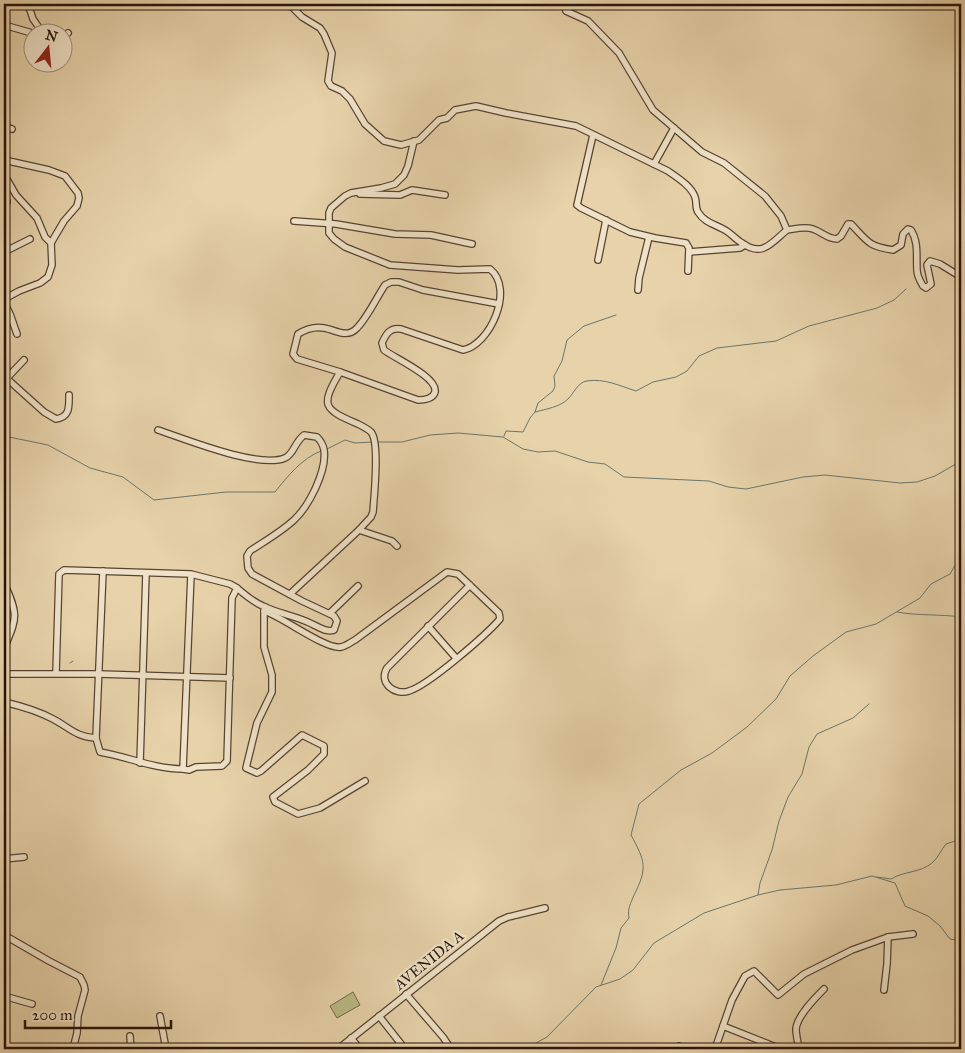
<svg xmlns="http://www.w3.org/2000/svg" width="965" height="1053" viewBox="0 0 965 1053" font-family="'IM FELL Great Primer',serif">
<rect width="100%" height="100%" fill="#e7d2aa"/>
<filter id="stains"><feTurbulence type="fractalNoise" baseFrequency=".004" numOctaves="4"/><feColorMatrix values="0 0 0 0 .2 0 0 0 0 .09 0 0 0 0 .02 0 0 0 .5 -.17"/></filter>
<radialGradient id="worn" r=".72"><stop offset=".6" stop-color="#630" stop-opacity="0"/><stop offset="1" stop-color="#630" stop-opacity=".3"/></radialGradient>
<polygon fill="#bbba85" stroke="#716648" points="353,992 360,1005 337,1018 330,1006"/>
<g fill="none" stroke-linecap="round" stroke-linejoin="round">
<g stroke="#6a766a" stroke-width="1">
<path d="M535,412C546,409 560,407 568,399C574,393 578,382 587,381C604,378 620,386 636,391L653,382L676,377L687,371L699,356L717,348L776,341L809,326L877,308L894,300L906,289"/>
<path d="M4,436L48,445L90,468L123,477L154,500L226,492H275C287,477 302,458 321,451"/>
<polyline points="504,436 506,431 523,432 530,418 535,412 538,403 553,391 555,386 554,376 562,361 567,340 584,326 616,315"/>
<polyline points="376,442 402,442 430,435 458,433 503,437 523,449 538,452 555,451 588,462 605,464 624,477 709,481 728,487 746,489 803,477 825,475 900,483 917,482 935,476 961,461"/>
<polyline points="327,449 345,440 355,443 372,442"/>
<path d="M897,612C919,616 940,614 961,617"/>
<polyline points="70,663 73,661"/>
<polyline points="957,840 961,830"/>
<path d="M877,877L891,879C904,871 920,873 932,863C938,858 941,850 946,844L961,839"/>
<polyline points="758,895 760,883 772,850 779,821 788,797 802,774 809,747 817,734 853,718 869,704"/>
<path d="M601,985L616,948L621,928L629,918C627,909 631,903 634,895C648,868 645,861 631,835L639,804L681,770L712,753L747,727L776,699L790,676L813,656L846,632L876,624L920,598L931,584L950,574L961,555"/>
<polyline points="525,1049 547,1037 596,987 620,979 633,970 654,943 704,913 758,895 780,890 836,885 872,876 895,883 905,906 928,916 940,926 950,939 961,941"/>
</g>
<defs>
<g id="minor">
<polyline points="28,4 33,19 42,32"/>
<path d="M289,4L302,17L320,28L324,34L332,53L328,81L331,86L342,91L350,99L365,124L384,141L401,145L419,140L439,120L447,118L455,110L476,106L506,113L576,126L668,171C678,178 691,186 695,197C697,202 695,208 698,212C704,222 714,224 723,229C730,232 735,239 742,243C763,258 772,242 787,230C795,229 805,226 813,229C822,232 827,239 837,239L841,236L848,224H851C868,242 868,246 893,250L901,245L903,234L908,229L911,230C919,243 916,256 917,270C917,276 920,281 923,286L926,288L931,284L927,265L930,261L940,264L961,277"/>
<polyline points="563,4 566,11 588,21 619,53 653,110 702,152 724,163 765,196 781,216 787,230"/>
<polyline points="4,25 32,33"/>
<polyline points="62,40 68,33"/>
<polyline points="4,126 12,129"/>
<polyline points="593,135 577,205 581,208 630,232 655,238 686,243 689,248 688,271"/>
<polyline points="4,160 49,170 65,176 78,193 79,198 77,206 64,221 51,243 52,265 48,277 40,283 19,291 8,297 4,296"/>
<polyline points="654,164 674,128"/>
<polyline points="4,174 16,195 37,218 45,237 51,243"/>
<polyline points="4,189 7,202 4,206"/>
<polyline points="360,194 400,195 412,190 445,195"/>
<polyline points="294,221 336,224 395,234 431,235 472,244"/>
<polyline points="4,252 30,239"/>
<polyline points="689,252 740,248 745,245"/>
<polyline points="598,260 606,220"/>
<polyline points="638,290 639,278 649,237"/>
<polyline points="4,302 10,314 17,334"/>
<path d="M340,372L297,359L293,354L298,334C306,329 314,326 324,328C336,330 347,339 357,328C367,318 377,297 385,285L391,282H399L423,290L499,304"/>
<path d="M4,376L44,412L56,419C70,417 69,407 69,395"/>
<polyline points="6,379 24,360"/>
<path d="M158,430C185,439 259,469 285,458C294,454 294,443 304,435L317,437C321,441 323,444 324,450C327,471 309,506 294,520C281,532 265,541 250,551L247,556L248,568L252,574L302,601L334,616L337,621L334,630C327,633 319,627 312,624C297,616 279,614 263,606C253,602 245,595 237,588"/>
<polyline points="359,530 392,541 397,546"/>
<path d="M103,571L96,738L100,752C129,757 154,769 183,769"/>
<path d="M4,583C19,616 17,617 4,649"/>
<path d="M290,594L358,531L371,517L373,512C374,497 380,442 371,432C368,429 362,426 358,424C323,409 320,406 340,372L418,400C424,400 433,399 435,392C438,377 394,358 384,350L382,343C386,334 390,327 401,329L463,350C490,345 515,289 490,269L458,270L390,265L345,247L334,239L329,233V213L331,208L345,196L351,193L381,188L395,184L404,175L408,166L414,141"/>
<path d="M265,607L264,611C283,617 326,650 341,647C346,646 351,642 355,640L447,572L458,574L499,613L500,619C486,635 429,685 409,691C395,696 378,683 387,668L470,585"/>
<polyline points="264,611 264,647 272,675 272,692 257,723 246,768 257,773 261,771 302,735 324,746 324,754 308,770 273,797 275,802 298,814 320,808 365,781"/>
<polyline points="330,613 358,586"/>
<polyline points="428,626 456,658"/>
<polyline points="56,673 59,574 64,570 191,574 230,584 237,588 232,598 227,761 222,766 196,767 189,770 183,769 191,574"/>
<polyline points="4,674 99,674 230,678"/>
<path d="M4,702C21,706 38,711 53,719C70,728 76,737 96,738"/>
<polyline points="140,763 146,573"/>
<polyline points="4,859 24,857"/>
<polyline points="4,935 49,961 80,977 84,985 85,990 78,1016 77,1033 73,1049"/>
<polyline points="884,990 887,964 888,937"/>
<polyline points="406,994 443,1037 451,1049"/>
<polyline points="4,996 32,1004"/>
<polyline points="160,1016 166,1049"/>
<polyline points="379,1016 405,1049"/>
<polyline points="723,1026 781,1049"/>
<polyline points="130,1036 131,1049"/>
<polyline points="351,1038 360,1049"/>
<polyline points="338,1049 499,921 508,917 545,908"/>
<polyline points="678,1049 679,1046"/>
<polyline points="715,1049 732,1000 745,976 754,971 778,995 804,974 852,950 888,937 913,934"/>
<path d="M799,1049C798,1043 796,1035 796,1029C797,1016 815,998 824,989"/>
</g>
</defs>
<use href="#minor" stroke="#574332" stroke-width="8"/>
<use href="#minor" stroke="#efe2c8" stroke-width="5.5"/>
</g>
<g text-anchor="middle" stroke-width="4.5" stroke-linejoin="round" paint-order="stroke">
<g font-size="15" fill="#27130a" stroke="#efe2c8">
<text transform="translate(429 960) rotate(-39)" y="5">AVENIDA A</text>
</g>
</g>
<rect width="965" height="1053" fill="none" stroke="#e7d2aa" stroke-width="20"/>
<rect x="5" y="5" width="955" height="1043" fill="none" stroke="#27130a" stroke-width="2.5"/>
<rect x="10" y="10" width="945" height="1033" fill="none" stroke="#27130a"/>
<g transform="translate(48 48) rotate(16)"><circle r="24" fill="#efe2c8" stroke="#9f8f7c"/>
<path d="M0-4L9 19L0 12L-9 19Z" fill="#8f2418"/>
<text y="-8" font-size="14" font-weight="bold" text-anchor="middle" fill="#27130a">N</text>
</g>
<path d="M25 1020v8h146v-8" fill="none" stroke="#27130a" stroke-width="2.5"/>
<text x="32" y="1020" font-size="15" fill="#27130a" stroke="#efe2c8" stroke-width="4" paint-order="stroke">200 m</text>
<rect width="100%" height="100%" filter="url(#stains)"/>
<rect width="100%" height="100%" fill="url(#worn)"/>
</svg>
